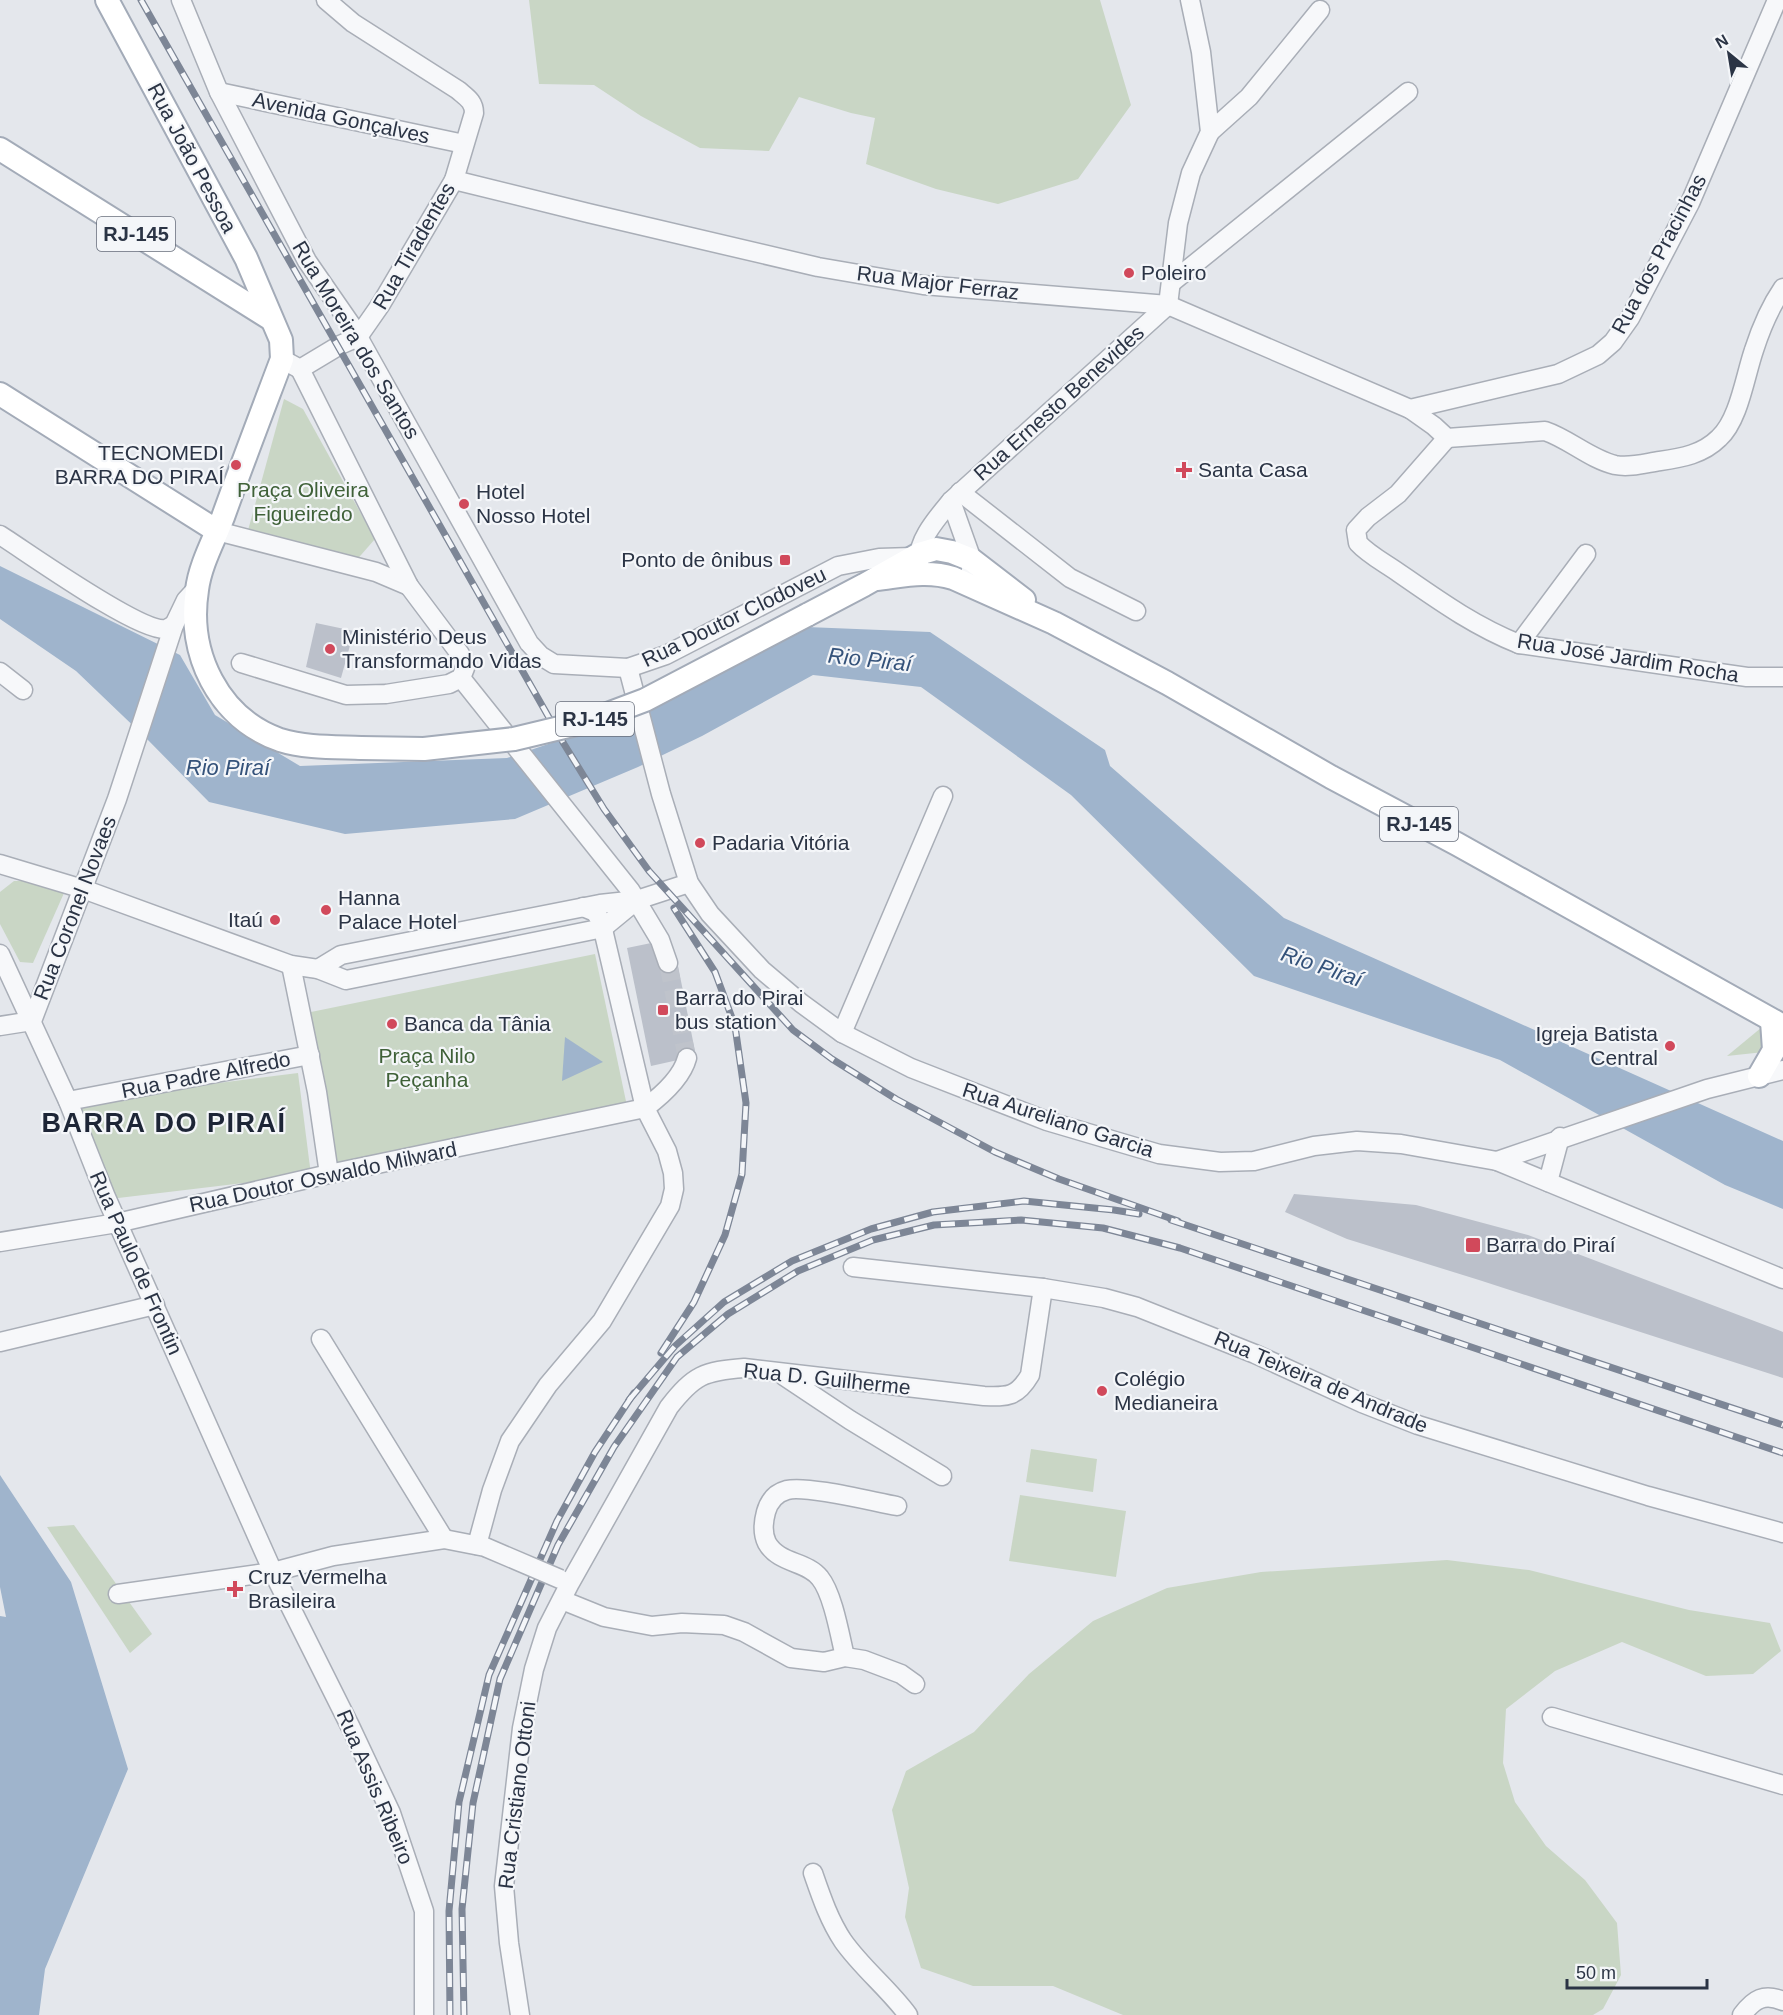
<svg xmlns="http://www.w3.org/2000/svg" width="1783" height="2015" viewBox="0 0 1783 2015" font-family="Helvetica,sans-serif">
<rect width="100%" height="100%" fill="#e4e7ec"/>
<g fill="#c9d6c5">
<polygon points="529,0 1100,0 1131,105 1078,179 998,204 936,189 866,164 875,118 851,113 799,97 769,151 700,148 641,116 594,85 539,84"/>
<polygon points="284,399 303,409 375,539 354,563 247,534"/>
<polygon points="14,881 42,881 64,893 33,963 20,962 0,924 0,892"/>
<polygon points="595,954 627,1106 331,1167 311,1012"/>
<polygon points="1767,1023 1764,1052 1727,1056"/>
<polygon points="298,1073 311,1175 110,1199 70,1102"/>
<polygon points="1031,1449 1097,1459 1093,1492 1026,1482"/>
<polygon points="1020,1495 1126,1511 1116,1577 1009,1561"/>
<polygon points="74,1525 152,1634 130,1653 47,1527"/>
<polygon points="1447,1560 1529,1570 1689,1610 1770,1623 1781,1651 1753,1674 1706,1676 1622,1642 1555,1671 1506,1709 1503,1763 1515,1802 1546,1846 1585,1880 1617,1923 1621,1975 1603,2009 1593,2015 1123,2015 1053,1986 973,1986 921,1968 905,1917 909,1888 892,1810 906,1771 974,1732 1029,1674 1093,1621 1167,1588 1261,1572"/>
</g>
<g fill="#9fb4cc">
<polygon points="0,566 180,655 215,715 300,766 507,758 630,716 807,627 930,632 1105,750 1110,766 1284,918 1783,1141 1783,1209 1725,1185 1500,1060 1254,976 1071,795 921,687 813,675 702,736 638,767 515,819 345,834 209,802 146,738 76,671 0,619"/>
<polygon points="565,1037 603,1062 562,1081"/>
<polygon points="0,1475 71,1582 128,1769 45,1969 39,2015 0,2015 0,1616 6,1617 0,1587"/>
</g>
<g fill="#bbc0ca">
<polygon points="316,623 354,631 341,678 306,667"/>
<polygon points="656,942 661,964 677,961 696,1056 651,1066 627,948"/>
<polygon points="1294,1194 1416,1205 1528,1235 1783,1332 1783,1378 1479,1280 1347,1239 1285,1212"/>
</g>
<g fill="none" stroke-linecap="round" stroke-linejoin="round">
<polyline stroke="#bfc3cb" stroke-width="18" stroke-dasharray="18 9" stroke-linecap="butt" points="668,963 687,1058"/>
<defs>
<g id="minor">
<polyline points="181,0 219,92 307,261 352,326 529,643 541,656 554,664 628,668 666,655 838,566 879,558 912,557"/>
<polyline points="219,92 464,144"/>
<polyline points="1210,132 1249,97 1320,10"/>
<path d="M454,180L588,213L818,267L923,285L1168,305L1410,409L1434,426L1447,438L1545,431C1569,439 1590,459 1615,465C1630,468 1646,463 1660,461C1682,458 1703,454 1719,438C1739,420 1745,376 1754,350C1761,328 1770,307 1783,288"/>
<polyline points="1171,283 1408,92"/>
<polyline points="1168,305 1178,223 1191,173 1210,132 1201,52 1190,0"/>
<path d="M289,363L300,369L340,345L358,337L381,304L454,180L474,113C474,101 466,97 458,90L353,23L326,0"/>
<polyline points="1410,409 1558,374 1598,355 1613,342 1630,318 1690,203 1777,0"/>
<path d="M1447,438L1398,494L1368,517L1356,530L1358,543C1369,555 1385,563 1399,573C1438,600 1474,626 1519,644L1747,677H1783"/>
<polyline points="960,492 1070,578 1136,611"/>
<polyline points="951,501 972,560 971,570"/>
<polyline points="217,531 376,572 409,586"/>
<path d="M0,535C27,552 140,633 166,629C169,628 171,626 174,625"/>
<path d="M919,563C916,541 938,517 951,501L1168,305"/>
<polyline points="1519,644 1586,554"/>
<polyline points="241,663 346,695 386,694 449,684 461,678 465,668 460,654 409,586 300,369"/>
<polyline points="628,668 661,794 689,883 710,914 762,970 801,1003 842,1033 911,1068 1047,1121 1159,1154 1220,1162 1254,1161 1314,1146 1357,1141 1401,1144 1497,1161 1783,1279"/>
<polyline points="0,672 23,690"/>
<polyline points="461,678 630,890 660,940 668,963"/>
<polyline points="0,864 83,889 291,965 318,969 346,980 603,928 637,900"/>
<polyline points="0,954 68,1101 106,1197 273,1572 351,1728 391,1813 424,1911 424,2015"/>
<polyline points="291,965 317,1092 329,1174"/>
<polyline points="318,969 341,955 600,904 637,900 689,883"/>
<polyline points="0,1026 32,1021 117,799 174,625 186,600 197,588"/>
<polyline points="842,1033 943,796"/>
<polyline points="68,1101 310,1055"/>
<polyline points="1497,1161 1707,1089 1783,1070"/>
<polyline points="1548,1182 1560,1137"/>
<path d="M0,1242L117,1223L329,1174L645,1108C661,1096 682,1077 687,1058"/>
<polyline points="853,1267 1043,1288 1104,1298 1137,1307 1255,1354 1362,1403 1418,1425 1648,1496 1783,1533"/>
<polyline points="321,1339 444,1539"/>
<polyline points="0,1342 155,1305"/>
<polyline points="784,1376 850,1420 942,1476"/>
<polyline points="477,1545 492,1490 510,1441 548,1385 602,1321 670,1206 674,1189 673,1173 667,1151 645,1108 601,921 595,912 583,907"/>
<polyline points="118,1594 273,1572 333,1556 444,1539 485,1547"/>
<polyline points="562,1600 604,1617 652,1626 682,1623 724,1625 744,1632 791,1658 824,1662 845,1657 864,1660 901,1674 915,1684"/>
<path d="M845,1657C840,1636 833,1594 820,1578C807,1561 779,1564 767,1543C762,1533 763,1523 766,1512C769,1501 776,1493 787,1490C807,1485 874,1502 897,1506"/>
<polyline points="1552,1717 1783,1785"/>
<path d="M813,1873C821,1896 829,1920 843,1941C862,1968 888,1988 908,2015"/>
<path d="M520,2015L509,1943L504,1886L522,1728L534,1669L547,1628L570,1583L669,1407C694,1375 704,1371 744,1368L984,1396C1008,1397 1017,1397 1030,1375L1043,1288"/>
<path d="M1742,2015C1754,1999 1764,1993 1783,2001"/>
</g>
<g id="major">
<path d="M107,0L246,258L281,340L282,359C262,412 242,464 223,517C214,540 200,565 197,590C187,653 218,718 280,740C305,748 335,747 361,748"/>
<polyline points="0,149 271,319"/>
<polyline points="0,394 217,531"/>
<path d="M876,579C903,576 927,570 953,578L1054,623L1167,683L1331,777L1457,844L1783,1026"/>
<polyline points="807,615 864,585 919,554 936,549 952,552 972,560 1024,600"/>
<polyline points="1759,1076 1774,1050 1772,1021"/>
</g>
</defs>
<use href="#minor" stroke="#a9aeb7" stroke-width="21"/>
<use href="#major" stroke="#a3abb8" stroke-width="26"/>
<use href="#minor" stroke="#f7f8fa" stroke-width="18"/>
<use href="#major" stroke="#fff" stroke-width="22"/>
<defs>
<g id="rail">
<polyline points="141,0 564,744 604,809 649,871 793,1030 832,1059 896,1099 995,1152 1059,1179 1178,1221"/>
<polyline points="1171,1220 1783,1425"/>
<polyline points="661,1353 694,1302 725,1235 742,1174 746,1103 735,1026 715,972 674,908"/>
<polyline points="629,1400 675,1346 724,1302 792,1261 871,1229 933,1212 1024,1201 1114,1210 1139,1214"/>
<polyline points="450,2015 449,1911 459,1802 489,1675 557,1521 595,1452 634,1393"/>
<polyline points="464,2015 462,1909 473,1803 500,1679 558,1545 614,1447 677,1357 728,1314 798,1271 873,1240 934,1225 1021,1220 1103,1228 1180,1248 1783,1453"/>
</g>
</defs>
<use href="#rail" stroke="#7d8696" stroke-width="7"/>
<use href="#rail" stroke="#f4f6f9" stroke-width="4.5" stroke-dasharray="14" stroke-linecap="butt"/>
<defs>
<polyline id="minor-bridge" points="485,1547 560,1579"/>
<polyline id="major-bridge" points="361,748 424,749 514,739 589,721 645,700 807,615"/>
</defs>
<use href="#minor-bridge" stroke="#a9aeb7" stroke-width="21" stroke-linecap="butt"/>
<use href="#major-bridge" stroke="#a3abb8" stroke-width="26" stroke-linecap="butt"/>
<use href="#minor-bridge" stroke="#f7f8fa" stroke-width="18"/>
<use href="#major-bridge" stroke="#fff" stroke-width="22"/>
</g>
<g fill="#d1495b" stroke="#f4f6f9" stroke-width="2">
<circle cx="1129" cy="273" r="6"/>
<circle cx="236" cy="465" r="6"/>
<path d="M1181 461h6v6h6v6h-6v6h-6v-6h-6v-6h6z"/>
<circle cx="464" cy="504" r="6"/>
<rect x="779" y="554" width="12" height="12" rx="3"/>
<circle cx="330" cy="649" r="6"/>
<circle cx="700" cy="843" r="6"/>
<circle cx="326" cy="910" r="6"/>
<circle cx="275" cy="920" r="6"/>
<rect x="657" y="1004" width="12" height="12" rx="3"/>
<circle cx="392" cy="1024" r="6"/>
<circle cx="1670" cy="1046" r="6"/>
<rect x="1465" y="1237" width="16" height="16" rx="3"/>
<circle cx="1102" cy="1391" r="6"/>
<path d="M232 1580h6v6h6v6h-6v6h-6v-6h-6v-6h6z"/>
</g>
<g text-anchor="middle" stroke-width="4.5" stroke-linejoin="round" paint-order="stroke">
<g fill="#f4f6f9" stroke="#676e7b" stroke-width="1.5">
<rect x="97" y="217" width="78" height="34" rx="4.5"/>
<rect x="556" y="702" width="78" height="34" rx="4.5"/>
<rect x="1380" y="807" width="78" height="34" rx="4.5"/>
</g>
<g font-size="20" font-weight="bold" fill="#2b3445">
<text x="136" y="241">RJ-145</text>
<text x="595" y="726">RJ-145</text>
<text x="1419" y="831">RJ-145</text>
</g>
<g font-size="21" fill="#2b3445" stroke="#f4f6f9">
<text transform="translate(341 118) rotate(12)" y="7">Avenida Gonçalves</text>
<text transform="translate(192 158) rotate(62)" y="7">Rua João Pessoa</text>
<text transform="translate(414 246) rotate(-60)" y="7">Rua Tiradentes</text>
<text transform="translate(1659 254) rotate(-62)" y="7">Rua dos Pracinhas</text>
<text transform="translate(938 283) rotate(7)" y="7">Rua Major Ferraz</text>
<text transform="translate(356 340) rotate(59)" y="7">Rua Moreira dos Santos</text>
<text transform="translate(1059 403) rotate(-42)" y="7">Rua Ernesto Benevides</text>
<text transform="translate(734 617) rotate(-26)" y="7">Rua Doutor Clodoveu</text>
<text transform="translate(1628 658) rotate(9)" y="7">Rua José Jardim Rocha</text>
<text transform="translate(75 908) rotate(-69)" y="7">Rua Coronel Novaes</text>
<text transform="translate(206 1075) rotate(-11)" y="7">Rua Padre Alfredo</text>
<text transform="translate(1058 1120) rotate(18)" y="7">Rua Aureliano Garcia</text>
<text transform="translate(323 1177) rotate(-12)" y="7">Rua Doutor Oswaldo Milward</text>
<text transform="translate(136 1263) rotate(66)" y="7">Rua Paulo de Frontin</text>
<text transform="translate(827 1379) rotate(6)" y="7">Rua D. Guilherme</text>
<text transform="translate(1321 1382) rotate(23)" y="7">Rua Teixeira de Andrade</text>
<text transform="translate(375 1787) rotate(67)" y="7">Rua Assis Ribeiro</text>
<text transform="translate(517 1795) rotate(-83)" y="7">Rua Cristiano Ottoni</text>
</g>
<g font-size="21" fill="#2b3445" stroke="#f4f6f9" text-anchor="start">
<text x="1141" y="280">Poleiro</text>
<text x="224" y="460" text-anchor="end">TECNOMEDI<tspan x="224" dy="24">BARRA DO PIRAÍ</tspan></text>
<text x="1198" y="477">Santa Casa</text>
<text x="476" y="499">Hotel<tspan x="476" dy="24">Nosso Hotel</tspan></text>
<text x="773" y="567" text-anchor="end">Ponto de ônibus</text>
<text x="342" y="644">Ministério Deus<tspan x="342" dy="24">Transformando Vidas</tspan></text>
<text x="712" y="850">Padaria Vitória</text>
<text x="338" y="905">Hanna<tspan x="338" dy="24">Palace Hotel</tspan></text>
<text x="263" y="927" text-anchor="end">Itaú</text>
<text x="675" y="1005">Barra do Pirai<tspan x="675" dy="24">bus station</tspan></text>
<text x="404" y="1031">Banca da Tânia</text>
<text x="1658" y="1041" text-anchor="end">Igreja Batista<tspan x="1658" dy="24">Central</tspan></text>
<text x="1486" y="1252">Barra do Piraí</text>
<text x="1114" y="1386">Colégio<tspan x="1114" dy="24">Medianeira</tspan></text>
<text x="248" y="1584">Cruz Vermelha<tspan x="248" dy="24">Brasileira</tspan></text>
</g>
<g font-size="21" fill="#3f6138" stroke="#f4f6f9">
<text x="303" y="497">Praça Oliveira<tspan x="303" dy="24">Figueiredo</tspan></text>
<text x="427" y="1063">Praça Nilo<tspan x="427" dy="24">Peçanha</tspan></text>
</g>
<g font-size="22" font-style="italic" fill="#34527a" stroke="#f4f6f9">
<text transform="translate(870 659) rotate(6)" y="8">Rio Piraí</text>
<text x="228" y="775">Rio Piraí</text>
<text transform="translate(1322 966) rotate(19)" y="8">Rio Piraí</text>
</g>
<g font-size="27" font-weight="bold" letter-spacing="1.5" fill="#1d2536" stroke="#f4f6f9">
<text x="164" y="1132">BARRA DO PIRAÍ</text>
</g>
</g>
<g transform="translate(1729 54) rotate(330)" stroke="#f4f6f9" stroke-width="4.5" paint-order="stroke">
<path d="M0-4.5L10 22L0 15L-10 22Z" fill="#2b3445"/>
<text y="-9" font-size="16" font-weight="bold" text-anchor="middle" fill="#2b3445">N</text>
</g>
<path d="M1567 1979v9h140v-9" fill="none" stroke="#2b3445" stroke-width="3"/>
<text x="1576" y="1979" font-size="18" fill="#2b3445" stroke="#f4f6f9" stroke-width="4.5" paint-order="stroke">50 m</text>
</svg>
